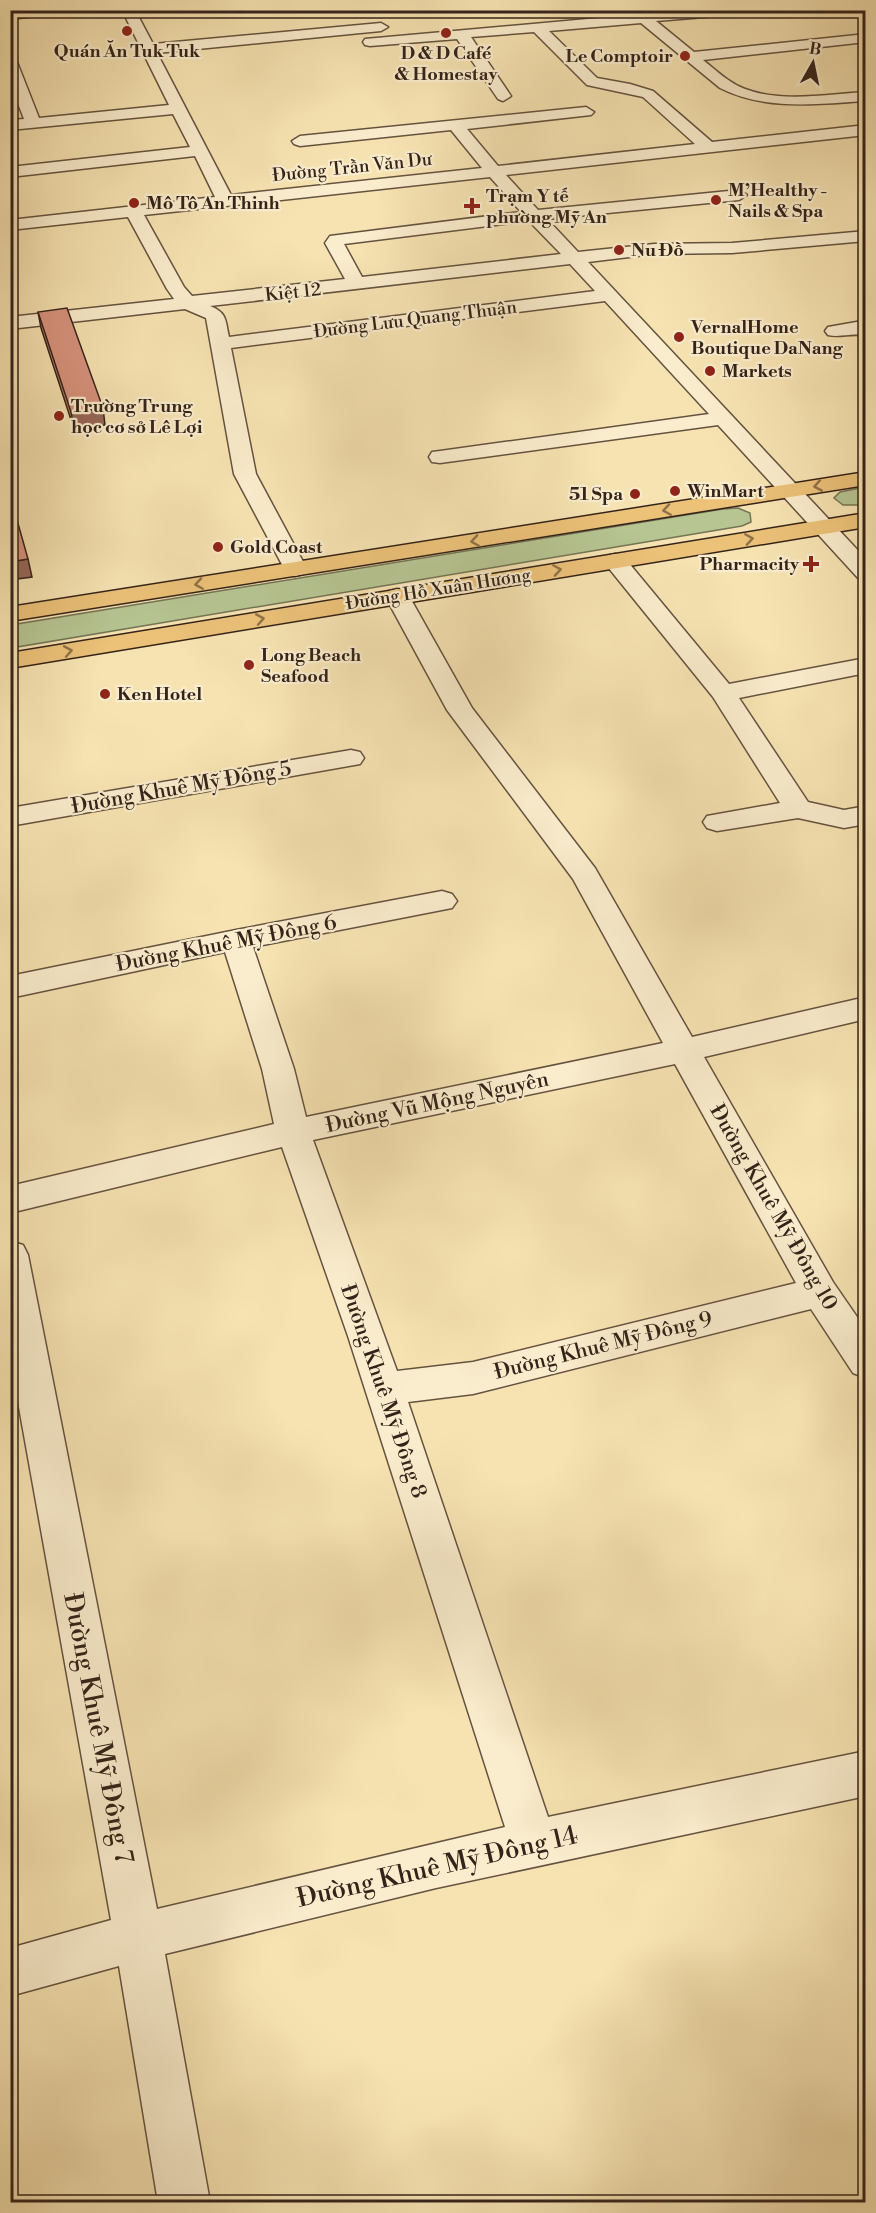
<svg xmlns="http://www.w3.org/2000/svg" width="876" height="2213" viewBox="0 0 876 2213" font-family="'Libre Bodoni',serif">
<rect width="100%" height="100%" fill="#f7e3b2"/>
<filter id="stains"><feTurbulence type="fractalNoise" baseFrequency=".00333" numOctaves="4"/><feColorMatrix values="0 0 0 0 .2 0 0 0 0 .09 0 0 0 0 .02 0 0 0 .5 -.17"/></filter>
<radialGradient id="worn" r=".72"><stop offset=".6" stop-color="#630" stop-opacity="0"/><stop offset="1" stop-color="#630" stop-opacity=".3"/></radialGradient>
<g fill="#b6c592" stroke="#757456" stroke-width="1.5">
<polygon points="865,487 865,505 843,505 834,498 840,492"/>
<polygon points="738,508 750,513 751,522 742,526 11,648 11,625 723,509"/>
</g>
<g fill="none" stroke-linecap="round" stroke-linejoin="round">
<defs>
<g id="minor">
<polygon points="60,10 54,14 10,19 10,11"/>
<path d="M122,10H135L153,44L381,23L388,27L381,31L157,53L231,195L482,168L451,130L300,146L294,144L292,141L300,136L586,107L594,112L591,115L467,129L498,166L695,144L643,97L587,85L534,32L471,37L511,96L503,101L498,99L457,39L370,46L365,45L363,42L365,39L632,15L630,10H642L647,14L688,10H747L741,14L656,21L694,52L866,34V42L703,60C717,71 729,83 745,89C782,103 828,94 866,92V101C816,104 766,111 720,88L641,23L549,31L597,78L630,84L653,91L712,142L866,125V135L506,175L538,210L739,190L747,195L739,200L547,219L578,252L654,244L732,243L866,231V241L732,253L654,254L588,262L866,559V580L858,578L718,425L440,463L432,462L429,457L432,452L440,451L709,414L605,301L231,348L256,474L307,569L303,574L295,576L287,574L234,474L206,318L185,309L10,329V317L174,299L167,289L128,217L10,230V220L215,197L195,156L10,177V167L190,147L173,114L10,130V120L24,119L10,83V58L17,62L39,118L169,105ZM490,177L521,212L330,236L325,243L345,279L192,296L184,287L144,215ZM529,221L561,254L362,277L344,244ZM570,264L595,291L229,337C225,319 227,313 210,306Z"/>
<path d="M862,321L866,322V336C853,332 841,338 828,335L825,331L828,327Z"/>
<polygon points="615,554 623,556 729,684 866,658 866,673 739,698 808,802 844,810 866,806 866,824 844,828 798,818 717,831 707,828 703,822 707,816 780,803 713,697 603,561 607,556"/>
<path d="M397,589L405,591L409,596L472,708L595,868L692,1037L866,997V1019L704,1057L833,1282L866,1330V1378L853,1373L811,1309L473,1394L408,1402L548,1817L866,1751V1796L436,1888L165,1954L210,2202H158L119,1966L10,1996V1948L111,1920L10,1357V1241L23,1245L28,1255L157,1909L505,1827L348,1336L282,1147L10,1213V1186L274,1124L262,1069L225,952L10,998V976L236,930L442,891L452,894L457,901L452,908L253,947L294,1069L306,1117L663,1043L573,879L447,710L385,596L389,591ZM675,1064L796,1283L473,1362L397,1371L313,1140Z"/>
<polygon points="351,750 360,752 364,758 360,764 10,826 10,808"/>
</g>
<g id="major">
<polygon points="866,472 866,485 10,621 10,607"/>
<polygon points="866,513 866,527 10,668 10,653"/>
</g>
</defs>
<use href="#minor" stroke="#655340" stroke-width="3"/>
<use href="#major" stroke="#34231a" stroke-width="3"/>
<use href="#minor" fill="#faedcd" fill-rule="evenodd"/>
<use href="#major" fill="#ecc279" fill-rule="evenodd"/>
</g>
<polygon fill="#ba7e6c" stroke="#34231a" stroke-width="1.5" points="38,312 105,425 74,429 41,328"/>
<g fill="#976758" stroke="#34231a" stroke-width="1.5">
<polygon points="103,408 105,425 74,429 71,412"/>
<polygon points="28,559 32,577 10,580 10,562"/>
</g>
<g fill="#d8937e" stroke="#34231a" stroke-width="1.5">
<polygon points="67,308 103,408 71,412 38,312"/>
<polygon points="10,495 28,559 10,562"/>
</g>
<defs><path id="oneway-chevron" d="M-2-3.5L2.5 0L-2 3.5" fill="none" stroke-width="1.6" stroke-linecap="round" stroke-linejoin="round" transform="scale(1.5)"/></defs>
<g stroke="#90724a">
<use href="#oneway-chevron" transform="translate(818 486) rotate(170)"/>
<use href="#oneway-chevron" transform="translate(667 510) rotate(171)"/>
<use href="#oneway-chevron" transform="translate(749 539) rotate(-9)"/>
<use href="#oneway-chevron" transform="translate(475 541) rotate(171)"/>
<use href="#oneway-chevron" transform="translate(557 570) rotate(-9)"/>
<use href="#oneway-chevron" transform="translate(199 584) rotate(171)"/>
<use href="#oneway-chevron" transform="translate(260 619) rotate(-10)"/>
<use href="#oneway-chevron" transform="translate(68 651) rotate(-10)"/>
</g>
<g fill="#8f2418" stroke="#faedcd" stroke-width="2">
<circle cx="127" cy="31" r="6"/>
<circle cx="446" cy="33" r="6"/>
<circle cx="685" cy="56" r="6"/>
<circle cx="716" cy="200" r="6"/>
<circle cx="134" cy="203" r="6"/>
<path d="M469 197h6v6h6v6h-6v6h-6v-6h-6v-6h6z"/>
<circle cx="619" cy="250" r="6"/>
<circle cx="679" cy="337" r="6"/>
<circle cx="710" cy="371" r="6"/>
<circle cx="59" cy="416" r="6"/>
<circle cx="675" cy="491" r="6"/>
<circle cx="635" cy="494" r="6"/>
<circle cx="218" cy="547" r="6"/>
<path d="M808 555h6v6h6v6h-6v6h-6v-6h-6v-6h6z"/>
<circle cx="249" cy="665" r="6"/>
<circle cx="105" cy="694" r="6"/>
</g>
<g text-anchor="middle" stroke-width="4.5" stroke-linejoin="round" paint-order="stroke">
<g font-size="18" font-weight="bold" fill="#34231a" stroke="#faedcd" text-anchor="start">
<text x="127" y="57" text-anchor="middle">Quán Ăn Tuk Tuk</text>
<text x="446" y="59" text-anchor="middle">D &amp; D Café<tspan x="446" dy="21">&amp; Homestay</tspan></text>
<text x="673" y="62" text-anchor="end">Le Comptoir</text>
<text x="728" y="196">M’Healthy -<tspan x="728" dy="21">Nails &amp; Spa</tspan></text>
<text x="486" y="202">Trạm Y tế<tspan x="486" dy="21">phường Mỹ An</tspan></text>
<text x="146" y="209">Mô Tô An Thinh</text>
<text x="631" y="256">Nu Đồ</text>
<text x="691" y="333">VernalHome<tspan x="691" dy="21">Boutique DaNang</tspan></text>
<text x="722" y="377">Markets</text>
<text x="71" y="412">Trường Trung<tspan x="71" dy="21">học cơ sở Lê Lợi</tspan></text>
<text x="687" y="497">WinMart</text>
<text x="623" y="500" text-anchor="end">51 Spa</text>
<text x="230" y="553">Gold Coast</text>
<text x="799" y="570" text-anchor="end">Pharmacity</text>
<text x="261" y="661">Long Beach<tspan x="261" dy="21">Seafood</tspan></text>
<text x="117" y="700">Ken Hotel</text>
</g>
<g font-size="18" fill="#34231a" stroke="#faedcd">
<text transform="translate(352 167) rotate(-6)" y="6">Đường Trần Văn Dư</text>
<text transform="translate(293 292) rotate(-6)" y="6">Kiệt 12</text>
<text transform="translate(415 319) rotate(-7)" y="6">Đường Lưu Quang Thuận</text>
<text transform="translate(438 589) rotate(-9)" y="6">Đường Hồ Xuân Hương</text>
</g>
<g font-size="21" fill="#34231a" stroke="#faedcd">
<text transform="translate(181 787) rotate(-10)" y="7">Đường Khuê Mỹ Đông 5</text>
<text transform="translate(226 943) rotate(-11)" y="7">Đường Khuê Mỹ Đông 6</text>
<text transform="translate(437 1102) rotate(-12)" y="7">Đường Vũ Mộng Nguyên</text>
<text transform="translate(774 1207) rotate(60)" y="7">Đường Khuê Mỹ Đông 10</text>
<text transform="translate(603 1345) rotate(-14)" y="7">Đường Khuê Mỹ Đông 9</text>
<text transform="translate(384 1391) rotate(71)" y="7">Đường Khuê Mỹ Đông 8</text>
</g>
<g font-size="26" fill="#34231a" stroke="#faedcd">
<text transform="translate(99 1728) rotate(79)" y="9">Đường Khuê Mỹ Đông 7</text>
<text transform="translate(437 1866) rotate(-13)" y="9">Đường Khuê Mỹ Đông 14</text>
</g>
</g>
<rect width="876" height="2213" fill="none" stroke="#f7e3b2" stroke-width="36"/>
<rect x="12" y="12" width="852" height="2189" fill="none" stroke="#34231a" stroke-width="3"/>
<rect x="18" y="18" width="840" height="2177" fill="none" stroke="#34231a" stroke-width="1.5"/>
<g transform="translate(813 63) rotate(9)" stroke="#faedcd" stroke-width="4.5" paint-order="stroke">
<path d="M0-4.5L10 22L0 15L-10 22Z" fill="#34231a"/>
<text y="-9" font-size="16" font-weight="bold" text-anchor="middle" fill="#34231a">B</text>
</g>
<rect width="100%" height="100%" filter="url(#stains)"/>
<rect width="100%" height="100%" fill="url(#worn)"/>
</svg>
